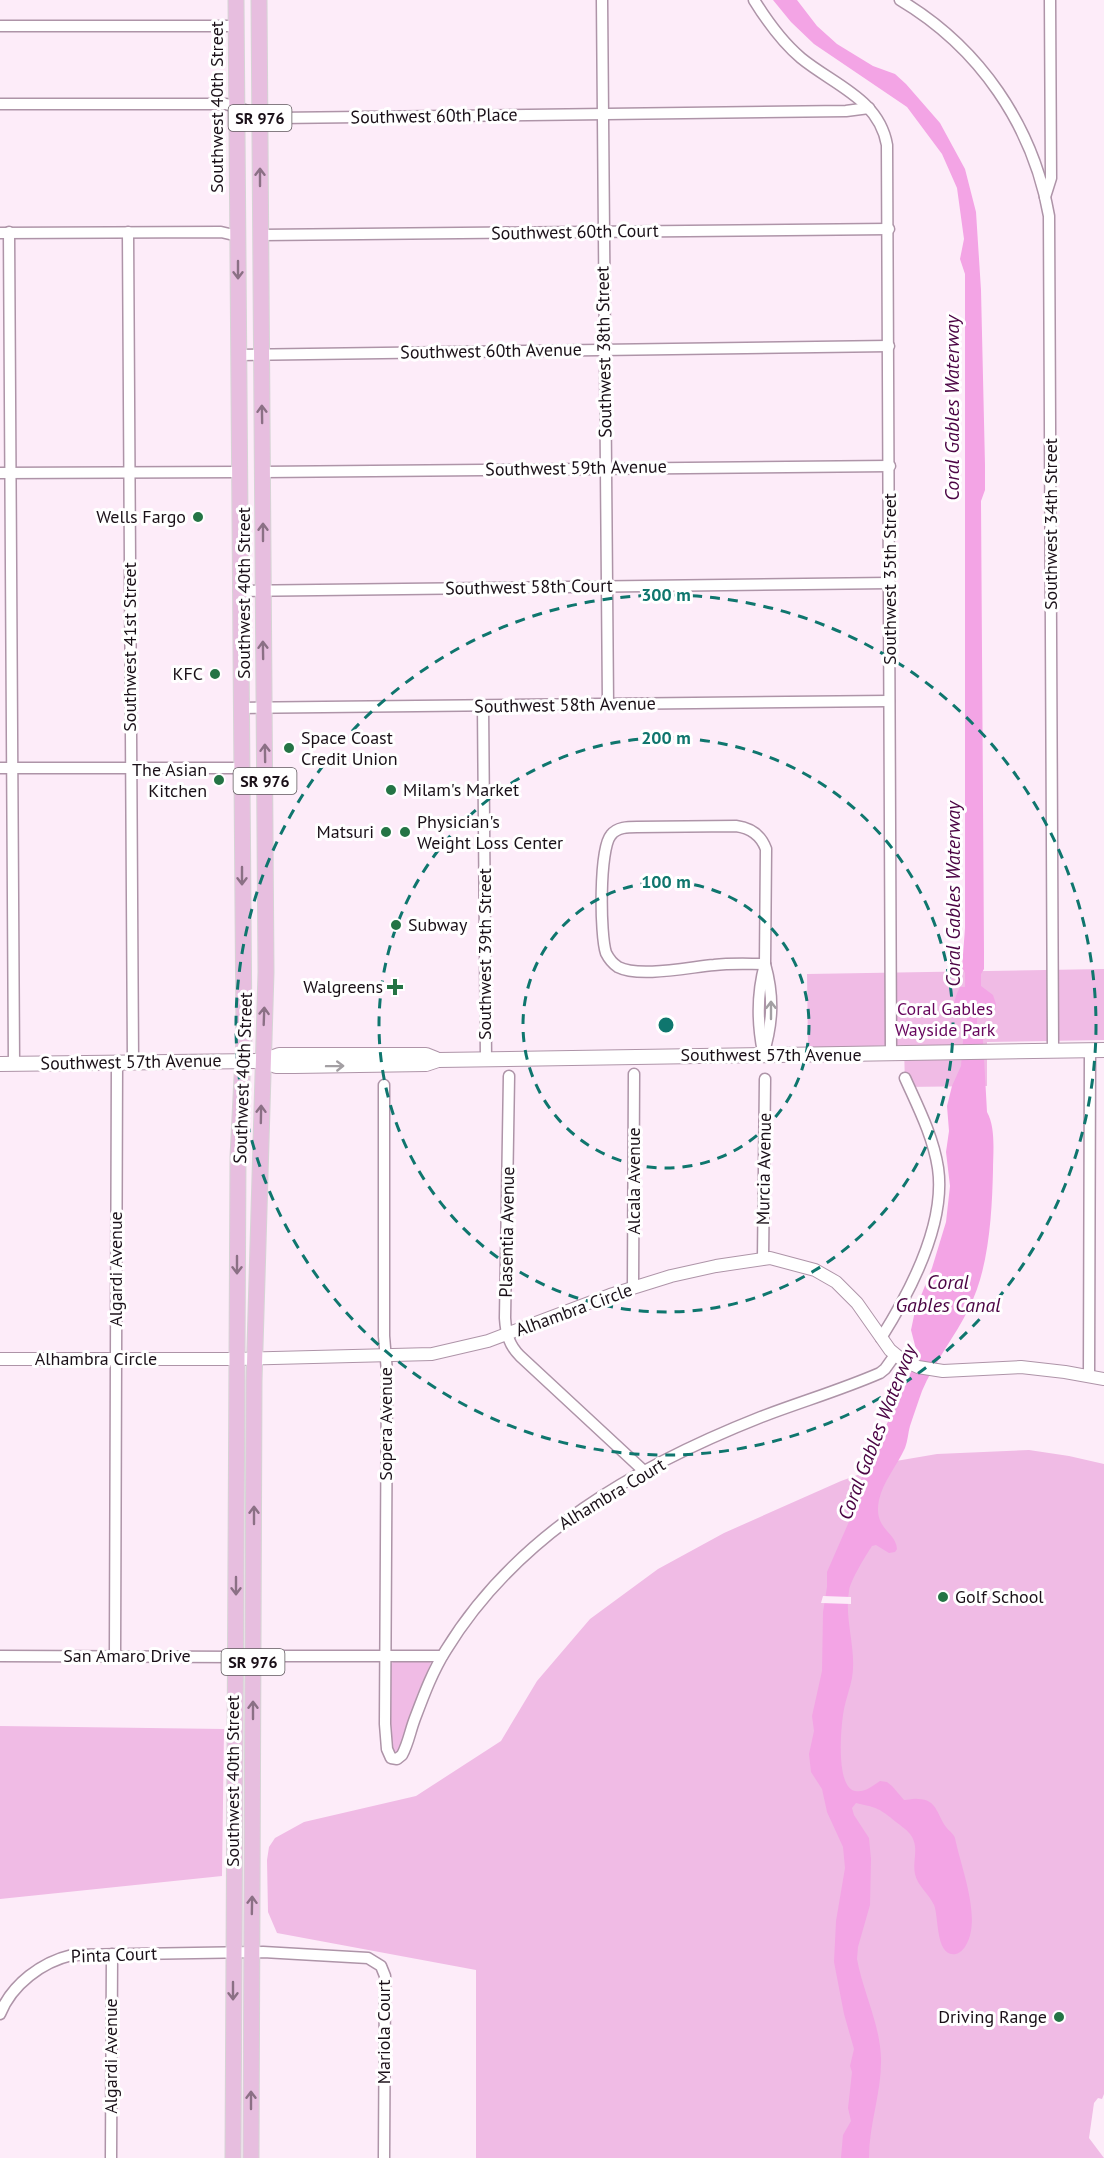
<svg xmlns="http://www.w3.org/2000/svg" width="1104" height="2158" viewBox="0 0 1104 2158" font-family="'PT Sans',sans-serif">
<rect width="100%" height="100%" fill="#fdecf9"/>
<g fill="#f0bbe5">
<polygon points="1104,969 1104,1040 987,1042 987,1086 905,1087 904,1045 808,1048 807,974"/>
<polygon points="1029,1450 1069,1456 1104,1464 1104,2094 1102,2099 1098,2098 1094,2103 1089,2138 1104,2158 476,2158 476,1970 277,1933 268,1912 267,1860 269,1847 275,1838 304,1822 416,1796 501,1741 537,1681 590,1619 658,1569 724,1533 841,1481 896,1461 937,1454"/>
<polygon points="394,1660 429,1660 431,1663 417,1695 400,1748 397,1752 393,1751 391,1747 391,1665"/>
<polygon points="0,1726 224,1729 222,1876 0,1899"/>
</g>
<path fill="#f3a4e5" d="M773,0H797L817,26L837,44L873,66L895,74L906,84L940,123L965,169L976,212L981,290L985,465V490L981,501L984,951V969L981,974V986L993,995L996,1004L994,1017L977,1018V1026H991L983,1040L987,1112C996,1128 993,1153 993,1170C992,1214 989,1269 969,1308C955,1337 934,1362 922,1391C918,1402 914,1414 910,1426C908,1433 908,1440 905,1448C897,1466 883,1481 879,1500C873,1530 896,1531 897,1549L895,1552L889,1553L876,1545L872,1546C866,1555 850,1581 849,1591C844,1620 857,1649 852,1678C850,1688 846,1699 844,1709C841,1724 835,1787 855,1791C865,1793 872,1786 880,1781L887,1782L892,1786L904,1800C909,1800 913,1798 918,1799C937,1799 937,1815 946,1827C950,1832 953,1833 955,1838C961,1868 982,1918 966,1945C964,1949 960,1953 956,1954C935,1958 939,1916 934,1905C929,1894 917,1885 915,1874C912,1860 920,1847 910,1834C906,1829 901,1826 896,1822C879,1808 878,1808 856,1803L852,1808L854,1815L869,1838L871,1859L870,1905L858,1947L857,1959C863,1992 880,2024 881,2058C882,2092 869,2123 869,2158H841L843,2135L851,2121L848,2108L852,2072L850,2066L854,2049L844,2014L834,1962L836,1921L845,1868L843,1847L827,1812L822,1789L811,1772L809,1754L814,1731L812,1716L822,1671L823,1612L827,1587V1572L851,1517L858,1486L918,1357L911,1330L915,1311L932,1268L946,1222L950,1186L946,1152L949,1131L947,1106L952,1086L961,1066L964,1029L967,1027V1018L957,1016C951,1006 955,997 960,987H965V973L962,968L965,928V274L960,259L964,239L957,188L942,154L907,107L814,44L791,22Z"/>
<polygon fill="#fdecf9" points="823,1596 851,1597 851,1604 821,1603"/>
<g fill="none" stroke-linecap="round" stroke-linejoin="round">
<defs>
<g id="minor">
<polyline points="602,0 608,704"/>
<path d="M754,0C767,21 782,42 801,58C834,85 879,99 887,145L891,1054"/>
<path d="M900,0C979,47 1033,125 1049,216L1053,1050"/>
<polyline points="0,26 236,26"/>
<polyline points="0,104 226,104 260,115 277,118 846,111 869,108"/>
<polyline points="1045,197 1051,178 1050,0"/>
<polyline points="9,232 14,1064"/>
<polyline points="128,232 133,1062"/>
<polyline points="0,233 221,232 238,236"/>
<polyline points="261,235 889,229"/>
<polyline points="238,355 889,346"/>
<polyline points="263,472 890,466"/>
<polyline points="0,473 239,472"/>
<polyline points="239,591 890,583"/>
<polyline points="483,705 486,1060"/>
<polyline points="240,708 889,701"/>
<polyline points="0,768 241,768"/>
<path d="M736,826C751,828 761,835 766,849L765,964C748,964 731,963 714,965C690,967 639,978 618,967C612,963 609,959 606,953C600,935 599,849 611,835C617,827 628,827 637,827Z"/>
<path d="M763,1052C757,1022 757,993 765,964"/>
<path d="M763,1055C773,1023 774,996 765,964"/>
<path d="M509,1076L505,1318C506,1334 509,1345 520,1356L645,1472"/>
<path d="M384,1085V1336L387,1372L385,1724L387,1749L391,1758L397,1759L402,1755C408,1744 410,1732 414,1721C423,1697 432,1672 446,1650C517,1534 637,1466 761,1417C800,1402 841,1390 880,1373L885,1369L895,1355"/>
<polyline points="763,1259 765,1079"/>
<polyline points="633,1288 634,1074"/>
<path d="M881,1338C910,1292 946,1223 938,1168C933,1136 918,1107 905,1078"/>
<polyline points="1089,1376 1090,1050"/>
<polyline points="0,1656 243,1657"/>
<polyline points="115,1656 117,1062"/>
<polyline points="271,1656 442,1656"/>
<path d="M0,2014C12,1984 42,1962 72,1955L263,1952L368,1958L381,1966L385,1976L384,2158"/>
<polyline points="111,2158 112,1954"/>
</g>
<polyline id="tertiary" points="0,1359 237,1359 432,1354 488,1341 610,1295 671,1276 716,1266 770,1258 815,1270 836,1282 857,1303 890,1350 901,1359 918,1367 943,1371 1021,1367 1065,1372 1104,1379"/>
<g id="secondary">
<polyline points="262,1061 276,1066 294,1066 426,1064 438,1060 1104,1050"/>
<polyline points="0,1064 262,1061 279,1055 426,1055 436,1059"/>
</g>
<g id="primary">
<polyline points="233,2158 238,1157 244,1037 236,0"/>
<polyline points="251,2158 254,1381 266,972 259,0"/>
</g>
</defs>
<use href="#minor" stroke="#ae94a8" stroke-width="13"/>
<use href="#tertiary" stroke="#ae94a8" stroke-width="14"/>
<use href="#secondary" stroke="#ae94a8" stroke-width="16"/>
<use href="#primary" stroke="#d6d4d5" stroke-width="17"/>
<use href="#minor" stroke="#fff" stroke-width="10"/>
<use href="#tertiary" stroke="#fff" stroke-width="12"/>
<use href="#secondary" stroke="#fff" stroke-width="14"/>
<use href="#primary" stroke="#e7bedf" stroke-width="15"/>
</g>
<defs><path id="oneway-shaft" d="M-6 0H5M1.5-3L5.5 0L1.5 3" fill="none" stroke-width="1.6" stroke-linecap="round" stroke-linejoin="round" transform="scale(1.5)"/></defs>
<g stroke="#8b7085">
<use href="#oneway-shaft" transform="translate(260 177) rotate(-90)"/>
<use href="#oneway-shaft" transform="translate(238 270) rotate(90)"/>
<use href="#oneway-shaft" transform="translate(262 414) rotate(-91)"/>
<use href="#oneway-shaft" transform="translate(263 532) rotate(-90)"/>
<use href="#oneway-shaft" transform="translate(263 650) rotate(-91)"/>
<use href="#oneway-shaft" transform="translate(265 753) rotate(-91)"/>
<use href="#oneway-shaft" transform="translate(242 876) rotate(90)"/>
<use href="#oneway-shaft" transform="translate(264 1016) rotate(-88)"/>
<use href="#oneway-shaft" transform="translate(261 1114) rotate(-89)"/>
<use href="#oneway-shaft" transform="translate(237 1265) rotate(90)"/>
<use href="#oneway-shaft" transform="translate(254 1515) rotate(-90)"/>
<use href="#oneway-shaft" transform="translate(236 1586) rotate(90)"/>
<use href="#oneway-shaft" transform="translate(253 1710) rotate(-90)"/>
<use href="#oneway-shaft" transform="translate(252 1905) rotate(-89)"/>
<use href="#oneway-shaft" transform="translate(233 1991) rotate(90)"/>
<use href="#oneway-shaft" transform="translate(251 2100) rotate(-90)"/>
</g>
<g stroke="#a39fa3">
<use href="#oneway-shaft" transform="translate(771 1010) rotate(-90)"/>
<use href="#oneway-shaft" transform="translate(335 1066) rotate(-1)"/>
</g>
<g fill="none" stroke="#0f766e" stroke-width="3" stroke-dasharray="10 8">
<circle cx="666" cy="1025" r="143"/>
<circle cx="666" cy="1025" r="287"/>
<circle cx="666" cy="1025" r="430"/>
</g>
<g fill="#247445" stroke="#fff" stroke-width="2">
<circle cx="198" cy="517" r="6"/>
<circle cx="215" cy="674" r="6"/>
<circle cx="289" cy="748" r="6"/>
<circle cx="219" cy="780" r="6"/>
<circle cx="391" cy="790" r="6"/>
<circle cx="386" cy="832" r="6"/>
<circle cx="405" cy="832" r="6"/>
<circle cx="396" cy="925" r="6"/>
<path d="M392 978h6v6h6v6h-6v6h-6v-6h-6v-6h6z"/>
<circle cx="943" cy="1597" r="6"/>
<circle cx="1059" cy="2017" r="6"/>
</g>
<g text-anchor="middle" stroke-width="6" stroke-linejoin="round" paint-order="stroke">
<g fill="#fff" stroke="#5f585d" stroke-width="1.5">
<rect x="228.5" y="105" width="63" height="26" rx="4.5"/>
<rect x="233.5" y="768" width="63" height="26" rx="4.5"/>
<rect x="221.5" y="1649" width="63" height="26" rx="4.5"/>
</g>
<g font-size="16" font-weight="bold" fill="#1a1018">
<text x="260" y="124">SR 976</text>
<text x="265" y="787">SR 976</text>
<text x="253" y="1668">SR 976</text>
</g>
<g font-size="18" fill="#1a1018" stroke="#fff">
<text transform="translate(217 107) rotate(-90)" y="6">Southwest 40th Street</text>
<text transform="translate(434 116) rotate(-1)" y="6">Southwest 60th Place</text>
<text transform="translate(575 232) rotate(-1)" y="6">Southwest 60th Court</text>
<text transform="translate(491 351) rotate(-1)" y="6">Southwest 60th Avenue</text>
<text transform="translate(604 352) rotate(-91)" y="6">Southwest 38th Street</text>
<text transform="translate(576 468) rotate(-1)" y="6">Southwest 59th Avenue</text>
<text transform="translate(1051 524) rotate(-90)" y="6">Southwest 34th Street</text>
<text transform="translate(890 579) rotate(-90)" y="6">Southwest 35th Street</text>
<text transform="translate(529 587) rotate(-1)" y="6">Southwest 58th Court</text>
<text transform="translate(244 593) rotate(-90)" y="6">Southwest 40th Street</text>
<text transform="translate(130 647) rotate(-90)" y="6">Southwest 41st Street</text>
<text transform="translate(565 705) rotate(-1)" y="6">Southwest 58th Avenue</text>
<text transform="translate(485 954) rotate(-90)" y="6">Southwest 39th Street</text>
<text x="771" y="1061">Southwest 57th Avenue</text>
<text transform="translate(131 1062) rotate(-1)" y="6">Southwest 57th Avenue</text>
<text transform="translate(243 1078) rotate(-88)" y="6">Southwest 40th Street</text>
<text transform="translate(764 1169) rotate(-89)" y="6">Murcia Avenue</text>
<text transform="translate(634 1181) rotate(-90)" y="6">Alcala Avenue</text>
<text transform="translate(507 1232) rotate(-89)" y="6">Plasentia Avenue</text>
<text transform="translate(116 1269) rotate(-90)" y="6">Algardi Avenue</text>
<text transform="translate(574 1310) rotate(-20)" y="6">Alhambra Circle</text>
<text x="96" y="1365">Alhambra Circle</text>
<text transform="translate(386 1424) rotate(-90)" y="6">Sopera Avenue</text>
<text transform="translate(612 1494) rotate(-31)" y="6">Alhambra Court</text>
<text x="127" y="1662">San Amaro Drive</text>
<text transform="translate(233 1781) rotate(-90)" y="6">Southwest 40th Street</text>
<text transform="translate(114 1955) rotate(-2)" y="6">Pinta Court</text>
<text transform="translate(384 2032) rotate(-90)" y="6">Mariola Court</text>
<text transform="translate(111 2056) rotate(-90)" y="6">Algardi Avenue</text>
</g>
<g font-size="18" fill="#1a1018" stroke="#fff" text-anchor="end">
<text x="186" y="523">Wells Fargo</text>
<text x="203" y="680">KFC</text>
<text x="301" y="744" text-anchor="start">Space Coast<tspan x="301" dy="21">Credit Union</tspan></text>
<text x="207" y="776">The Asian<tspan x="207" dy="21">Kitchen</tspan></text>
<text x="403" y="796" text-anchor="start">Milam's Market</text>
<text x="417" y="828" text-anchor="start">Physician's<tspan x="417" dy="21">Weight Loss Center</tspan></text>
<text x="374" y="838">Matsuri</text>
<text x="408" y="931" text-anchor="start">Subway</text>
<text x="383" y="993">Walgreens</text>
<text x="955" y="1603" text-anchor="start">Golf School</text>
<text x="1047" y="2023">Driving Range</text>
</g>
<g font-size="18" fill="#67065d" stroke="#fff">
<text x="945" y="1015">Coral Gables<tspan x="945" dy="21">Wayside Park</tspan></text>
</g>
<g font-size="20" font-style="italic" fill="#4b0444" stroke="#fff">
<text transform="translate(952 408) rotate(-90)" y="7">Coral Gables Waterway</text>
<text transform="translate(953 894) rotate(-90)" y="7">Coral Gables Waterway</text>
<text x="948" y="1289">Coral<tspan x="948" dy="23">Gables Canal</tspan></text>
<text transform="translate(877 1432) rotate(-69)" y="7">Coral Gables Waterway</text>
</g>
</g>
<circle cx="666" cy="1025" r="9" fill="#0f766e" stroke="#fff" stroke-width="3"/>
<g font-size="18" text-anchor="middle" font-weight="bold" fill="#0f766e" stroke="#fff" stroke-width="6" stroke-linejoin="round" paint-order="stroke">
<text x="666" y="601">300 m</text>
<text x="666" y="744">200 m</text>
<text x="666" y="888">100 m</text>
</g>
</svg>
